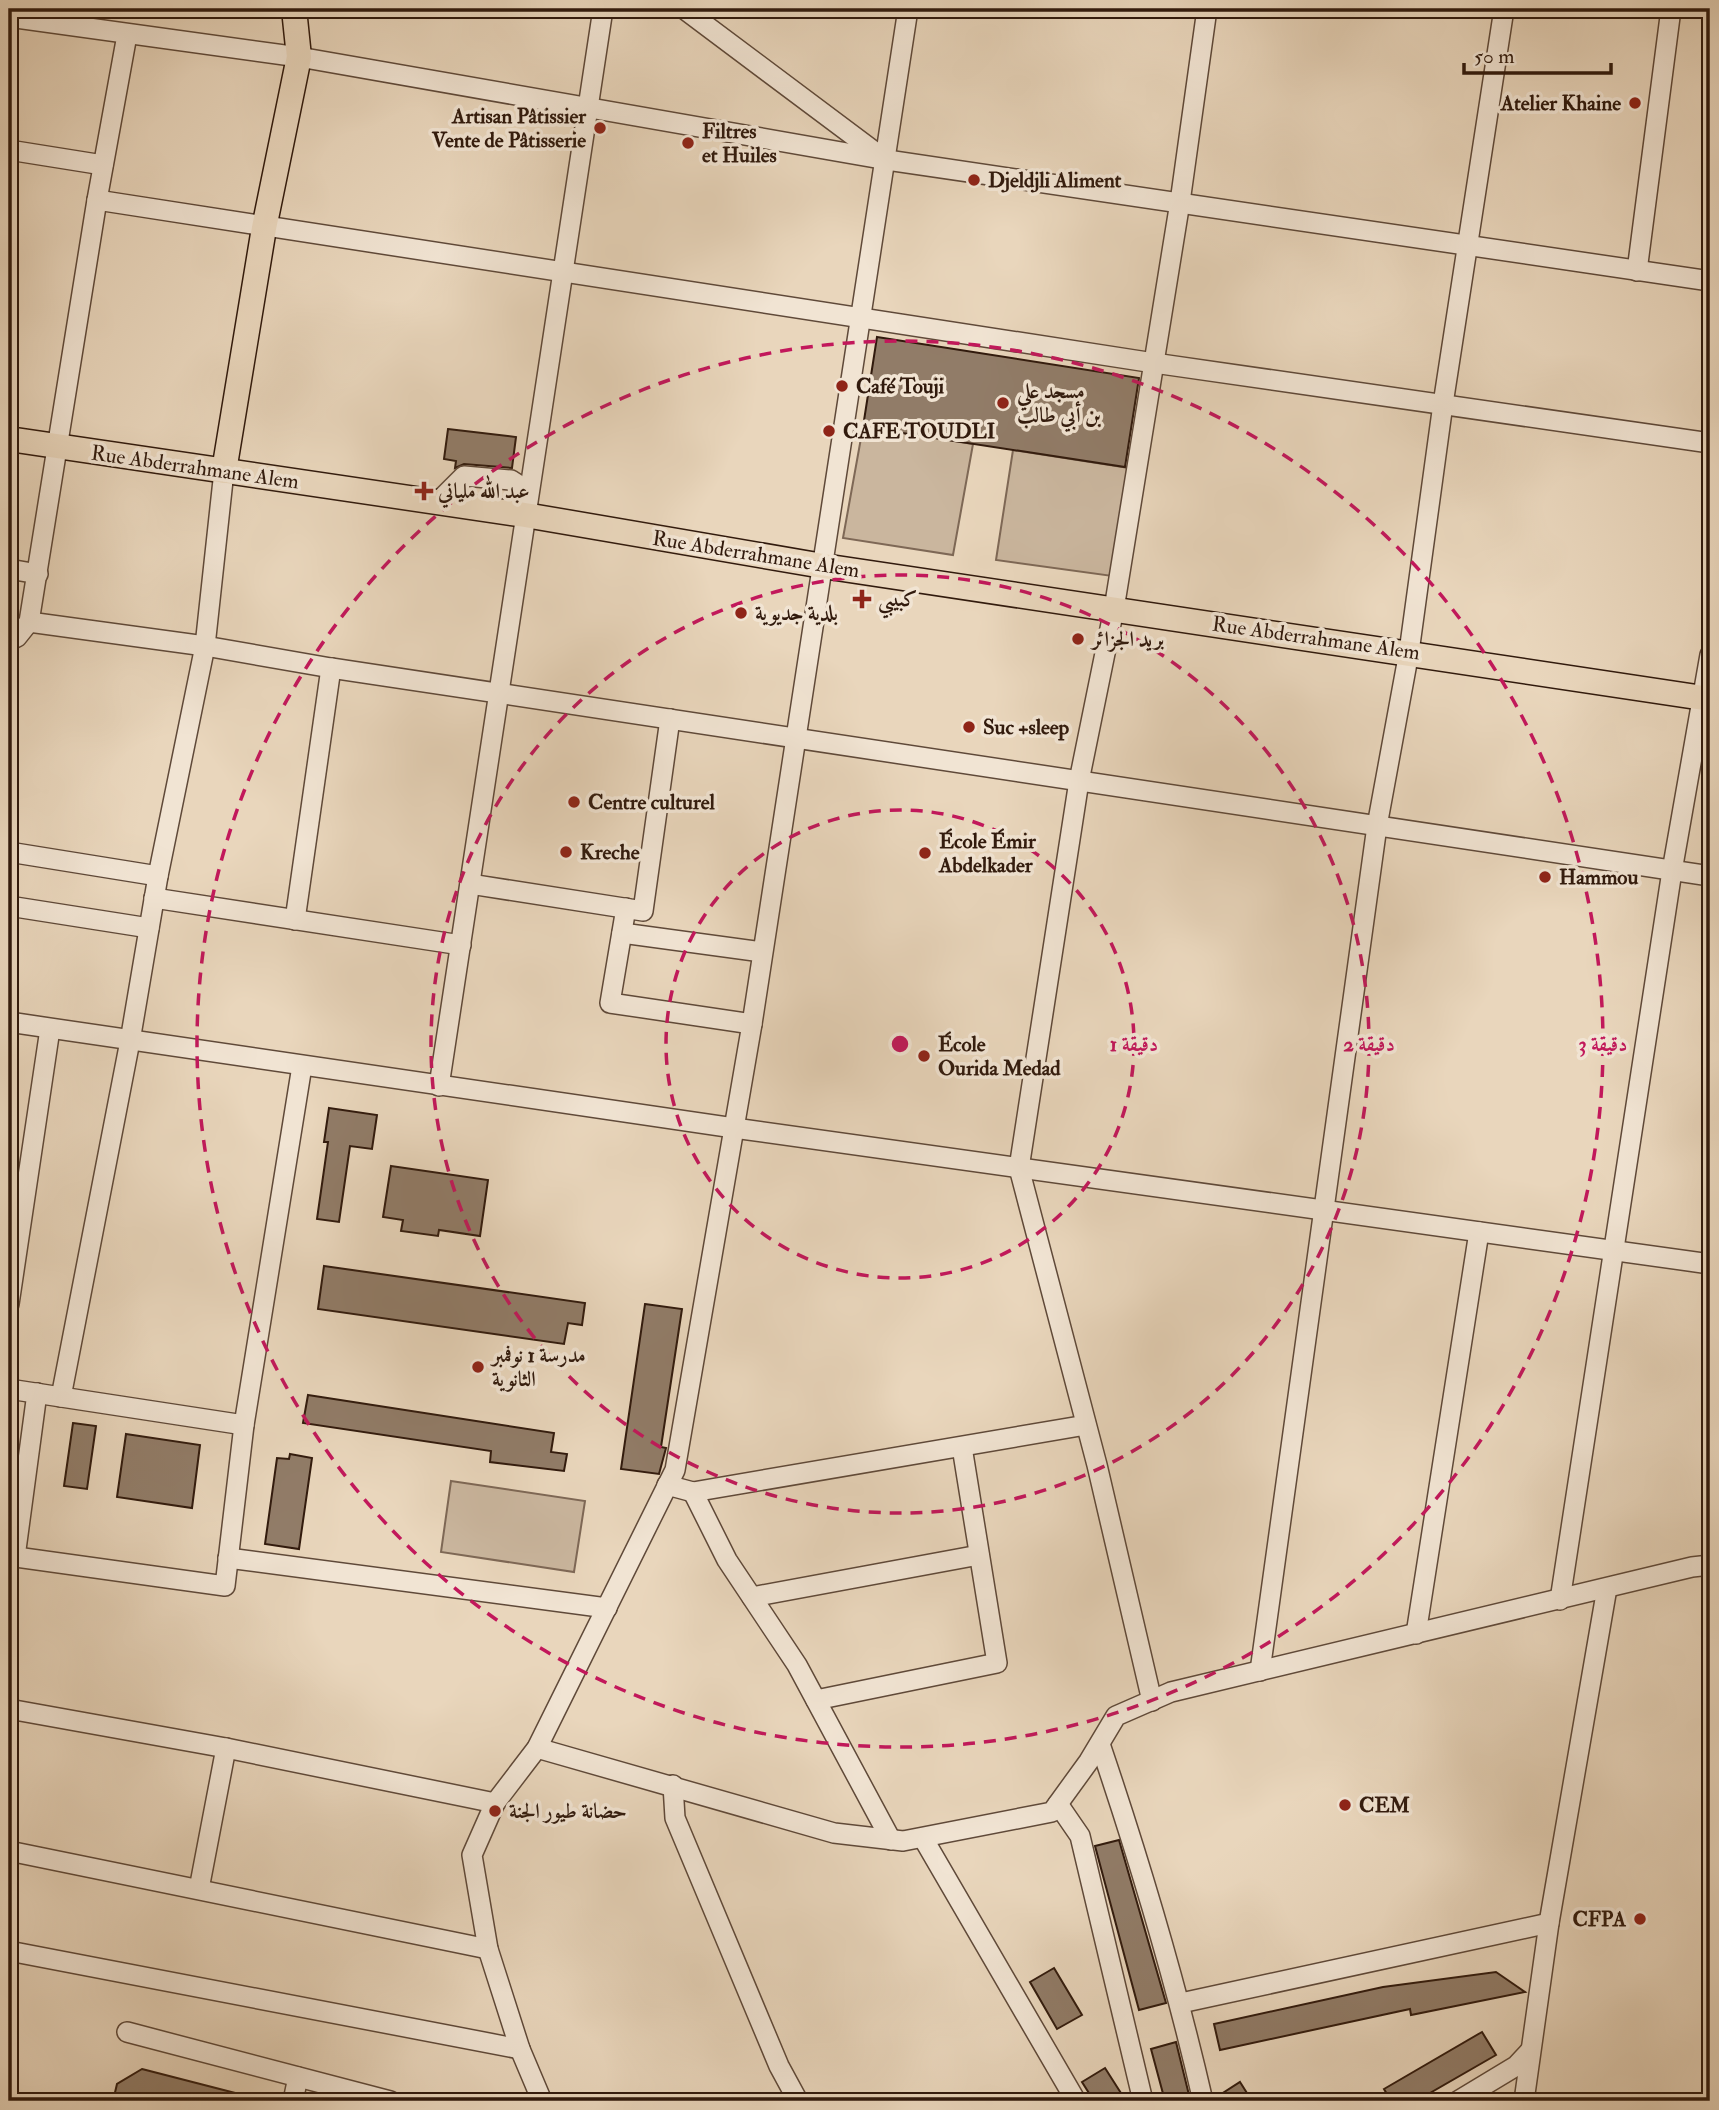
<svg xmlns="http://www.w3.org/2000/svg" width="1719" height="2110" viewBox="0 0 1719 2110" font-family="'IM FELL Double Pica',Amiri,serif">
<rect width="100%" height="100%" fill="#e9d6bc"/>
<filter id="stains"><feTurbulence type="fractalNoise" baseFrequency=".00286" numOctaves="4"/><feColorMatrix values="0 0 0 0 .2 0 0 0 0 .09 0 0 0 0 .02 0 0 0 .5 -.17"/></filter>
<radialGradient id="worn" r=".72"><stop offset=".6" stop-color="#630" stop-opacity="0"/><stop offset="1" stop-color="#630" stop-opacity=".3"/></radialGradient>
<g fill="#cab69e" stroke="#7e6856" stroke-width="2">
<polygon points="863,427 973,444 953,555 843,538"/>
<polygon points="1013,450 1129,468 1112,576 996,560"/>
<polygon points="451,1481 585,1501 574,1572 441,1552"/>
</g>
<g fill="#917c68" stroke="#311a0d" stroke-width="2">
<polygon points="877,337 1139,378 1125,467 863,427"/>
<polygon points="448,429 516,437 512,468 464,464 455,468 456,461 444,459"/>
<polygon points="329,1108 377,1115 372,1149 350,1146 339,1222 317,1219 328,1142 324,1142"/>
<polygon points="391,1166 488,1180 480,1236 439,1230 438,1236 401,1231 403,1220 383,1217"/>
<polygon points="324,1266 585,1303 582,1325 568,1323 564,1344 318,1309"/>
<polygon points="645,1304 682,1309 661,1447 666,1448 659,1474 621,1469"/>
<polygon points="308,1395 554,1433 551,1452 567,1454 564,1471 490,1462 491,1451 303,1423"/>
<polygon points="73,1423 96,1426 87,1489 64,1486"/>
<polygon points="126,1434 200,1445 192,1508 117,1497"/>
<polygon points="290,1454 312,1458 299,1549 265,1544 277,1458 289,1459"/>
<polygon points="1119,1840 1166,2003 1139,2010 1095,1846"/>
<polygon points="1054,1968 1082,2015 1057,2029 1030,1982"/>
<polygon points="1496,1972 1525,1992 1411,2015 1410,2009 1220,2050 1214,2024 1383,1987"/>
<polygon points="1482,2032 1496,2055 1416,2101 1391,2101 1384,2089"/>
<polygon points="1176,2042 1189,2095 1165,2101 1151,2049"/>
<polygon points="1105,2068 1126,2101 1094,2101 1082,2082"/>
<polygon points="142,2069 247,2096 246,2101 164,2101 142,2096 141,2101 113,2101 117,2084"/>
<polygon points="1240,2082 1252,2101 1215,2101 1215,2098"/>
</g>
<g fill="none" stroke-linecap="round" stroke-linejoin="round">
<defs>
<g id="minor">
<polyline points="684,9 883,158"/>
<polyline points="9,17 299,57 887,160 1710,281"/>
<polyline points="9,150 103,165"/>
<polyline points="97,200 1154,363 1710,443"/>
<polyline points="1637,271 1671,9"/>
<polyline points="438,502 464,476 511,480 528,491"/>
<polyline points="9,569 38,574"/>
<polyline points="29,622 205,646 331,668 1710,876"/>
<polyline points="9,641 17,637 29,622 97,200 127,35"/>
<polyline points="9,852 158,876"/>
<polyline points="470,884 643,911 670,719"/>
<polyline points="154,898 461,945"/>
<polyline points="9,906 149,928"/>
<polyline points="626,908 610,1003 752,1024"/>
<polyline points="295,920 331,668"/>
<polyline points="622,933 762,952"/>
<polyline points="9,1022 734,1128 1710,1264"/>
<polyline points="439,1086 603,9"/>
<polyline points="9,1304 50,1029"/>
<polyline points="9,1389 244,1425"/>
<polyline points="61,1397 130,1041 158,876 205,646 224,471"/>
<polyline points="667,1485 693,1492 1086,1425"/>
<polyline points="693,1492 727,1560 797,1665 891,1840"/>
<polyline points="9,1556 225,1586 244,1425 302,1066"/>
<polyline points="15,1557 37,1393"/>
<polyline points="228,1558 607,1608"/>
<polyline points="752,1597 979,1555"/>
<polyline points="1560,1600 1672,871 1710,655"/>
<polyline points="1416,1634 1479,1232"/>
<polyline points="1260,1671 1377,826 1409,652 1443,404 1504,9"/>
<polyline points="816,1700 997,1663 962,1447"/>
<polyline points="1152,1701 1097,1465 1019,1168 1079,781 1114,609 1180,202 1207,9"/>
<polyline points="9,1709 226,1748 495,1803"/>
<path d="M1100,1744C1140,1862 1175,1979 1203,2101"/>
<polyline points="537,1748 834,1833 903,1841 1052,1812 1089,1761 1116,1716 1171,1692 1692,1567 1710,1565"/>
<polyline points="673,1785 675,1818 779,2066 798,2101"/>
<polyline points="1058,1804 1080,1836 1143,2101"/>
<polyline points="923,1838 1076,2101"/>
<polyline points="9,1851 488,1949"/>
<polyline points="199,1889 226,1748"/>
<polyline points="9,1951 520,2049"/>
<polyline points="1181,2003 1549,1923"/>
<polyline points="127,2032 390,2101"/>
<polyline points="293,2101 298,2077"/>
<polyline points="542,2101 520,2049 488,1949 472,1855 495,1803 537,1748 675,1470 752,1024 908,9"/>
<polyline points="1458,2101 1516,2066 1530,2051"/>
<polyline points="1524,2101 1549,1923 1607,1588"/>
</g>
<g id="major">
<polyline points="9,439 525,515 823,566 1710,699"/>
<polyline points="224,471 264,228 299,57 294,9"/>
</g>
</defs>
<use href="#minor" stroke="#5f4939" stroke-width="22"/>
<use href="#major" stroke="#311a0d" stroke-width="27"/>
<use href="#minor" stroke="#f1e4d3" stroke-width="19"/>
<use href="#major" stroke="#e9d6bc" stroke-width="24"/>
</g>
<g fill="none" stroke="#c2185b" stroke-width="3.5" stroke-dasharray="12 9">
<circle cx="900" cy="1044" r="234"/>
<circle cx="900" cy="1044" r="469"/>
<circle cx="900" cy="1044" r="703"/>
</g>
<g fill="#8f2418" stroke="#f1e4d3" stroke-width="2.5">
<circle cx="1635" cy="103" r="7"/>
<circle cx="600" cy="128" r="7"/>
<circle cx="688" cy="143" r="7"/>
<circle cx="974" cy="180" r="7"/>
<circle cx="842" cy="386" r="7"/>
<circle cx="1003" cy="403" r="7"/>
<circle cx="829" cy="431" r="7"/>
<path d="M420.5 480.5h7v7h7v7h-7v7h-7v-7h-7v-7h7z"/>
<path d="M858.5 588.5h7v7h7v7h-7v7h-7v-7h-7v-7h7z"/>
<circle cx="741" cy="613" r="7"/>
<circle cx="1078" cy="639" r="7"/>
<circle cx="969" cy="727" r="7"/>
<circle cx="574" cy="802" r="7"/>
<circle cx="566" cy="852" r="7"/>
<circle cx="925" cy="853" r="7"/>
<circle cx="1545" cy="877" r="7"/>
<circle cx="924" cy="1056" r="7"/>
<circle cx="478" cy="1367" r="7"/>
<circle cx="1345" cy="1805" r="7"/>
<circle cx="495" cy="1811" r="7"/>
<circle cx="1640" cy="1919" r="7"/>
</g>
<g text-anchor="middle" stroke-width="7" stroke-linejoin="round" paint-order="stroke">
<g font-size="21" font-weight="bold" fill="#311a0d" stroke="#f1e4d3" text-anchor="start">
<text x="1621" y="110" text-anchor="end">Atelier Khaine</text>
<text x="586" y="123" text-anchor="end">Artisan Pâtissier<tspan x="586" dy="24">Vente de Pâtisserie</tspan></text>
<text x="702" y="138">Filtres<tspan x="702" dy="24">et Huiles</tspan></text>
<text x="988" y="187">Djeldjli Aliment</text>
<text x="856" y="393">Café Touji</text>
<text x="1017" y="398">مسجد علي<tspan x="1017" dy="24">بن أبي طالب</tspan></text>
<text x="843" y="438">CAFE TOUDLI</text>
<text x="438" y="498">عبد الله ملياني</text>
<text x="878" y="606">كبيبي</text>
<text x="755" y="620">بلدية جديوية</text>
<text x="1092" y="646">بريد الجزائر</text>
<text x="983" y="734">Suc +sleep</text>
<text x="588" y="809">Centre culturel</text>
<text x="939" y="848">École Émir<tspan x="939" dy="24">Abdelkader</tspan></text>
<text x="580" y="859">Kreche</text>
<text x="1559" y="884">Hammou</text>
<text x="938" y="1051">École<tspan x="938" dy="24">Ourida Medad</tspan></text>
<text x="492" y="1362">مدرسة 1 نوفمبر<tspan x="492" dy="24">الثانوية</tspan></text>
<text x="1359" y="1812">CEM</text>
<text x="509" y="1818">حضانة طيور الجنة</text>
<text x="1626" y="1926" text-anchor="end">CFPA</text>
</g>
<g font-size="21" fill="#311a0d" stroke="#f1e4d3">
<text transform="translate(195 467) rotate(8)" y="7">Rue Abderrahmane Alem</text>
<text transform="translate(756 554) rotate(9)" y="7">Rue Abderrahmane Alem</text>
<text transform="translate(1316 638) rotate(8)" y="7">Rue Abderrahmane Alem</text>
</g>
</g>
<circle cx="900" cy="1044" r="10" fill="#c2185b" stroke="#f1e4d3" stroke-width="3.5"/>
<g font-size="21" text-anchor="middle" font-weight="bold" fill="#c2185b" stroke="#f1e4d3" stroke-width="7" stroke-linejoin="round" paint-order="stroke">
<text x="1134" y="1051">1 دقيقة</text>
<text x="1369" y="1051">2 دقيقة</text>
<text x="1603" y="1051">3 دقيقة</text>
</g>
<rect width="1719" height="2110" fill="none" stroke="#e9d6bc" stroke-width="35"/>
<rect x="10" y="10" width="1698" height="2089" fill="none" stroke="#311a0d" stroke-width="3.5"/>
<rect x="18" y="18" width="1684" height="2075" fill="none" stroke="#311a0d" stroke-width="2"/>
<path d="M1464 63v10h147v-10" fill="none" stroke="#311a0d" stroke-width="3.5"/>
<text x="1474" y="63" font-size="21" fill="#311a0d" stroke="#f1e4d3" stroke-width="5" paint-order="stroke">50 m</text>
<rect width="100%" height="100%" filter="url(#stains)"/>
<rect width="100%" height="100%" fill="url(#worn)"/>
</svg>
